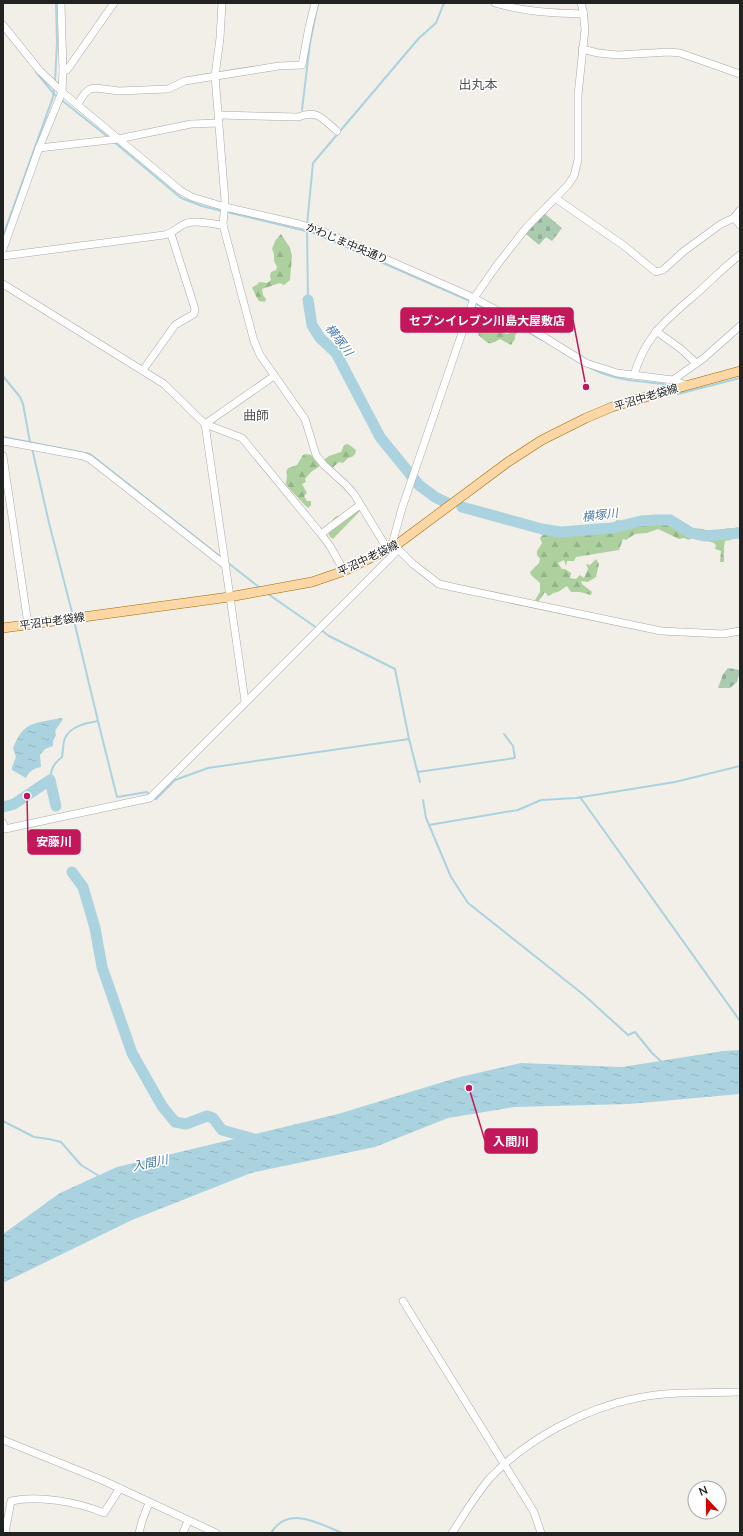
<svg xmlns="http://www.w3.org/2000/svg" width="743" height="1536" viewBox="0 0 743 1536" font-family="Lato,'Noto Sans JP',sans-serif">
<defs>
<pattern id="forest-firs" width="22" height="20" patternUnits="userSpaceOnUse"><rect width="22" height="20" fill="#add19e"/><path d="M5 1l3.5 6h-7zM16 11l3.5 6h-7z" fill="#95b388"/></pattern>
<pattern id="cemetery-stones" width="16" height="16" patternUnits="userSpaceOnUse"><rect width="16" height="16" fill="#aacbaf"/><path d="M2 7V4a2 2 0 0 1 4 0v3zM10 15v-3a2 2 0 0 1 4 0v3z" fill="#92ae96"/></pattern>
<pattern id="water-ripples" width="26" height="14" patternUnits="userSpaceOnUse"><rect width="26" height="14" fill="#aad3df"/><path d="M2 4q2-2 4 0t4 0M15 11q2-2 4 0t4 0" fill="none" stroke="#92b5bf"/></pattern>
</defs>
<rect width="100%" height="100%" fill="#f2efe9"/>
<g fill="url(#forest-firs)">
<path d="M281,234L290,248L292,256L290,280L284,285L280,283L262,289L263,295L266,299L265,302L259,301C256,297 255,293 252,288L254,286L257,285L259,282L267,283L271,280L270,276L271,272L276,270L277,267L274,261V254L272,249L275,241Z"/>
<path d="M474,305C479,309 482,314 486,319C488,321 491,322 494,325L493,330L499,329L506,334H509L513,325L519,329L515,336V339L511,345L500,339C487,347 489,343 478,335L479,334L472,327L474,324L469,321Z"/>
<polygon points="348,444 356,450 355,454 352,457 348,458 343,463 339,462 332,468 325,463 325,459 329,456 341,452 344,445"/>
<path d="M306,454L311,455L320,466L311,472L305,479L306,482L302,484L307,493L304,496L307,501H311V505L308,508C306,506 286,486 286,484C286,479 288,477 286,472L288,468L297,465L303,455Z"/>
<polygon points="357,509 360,511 333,539 330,537 328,532 333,519 337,516 340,516 345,512"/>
<path d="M651,515L670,519L680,525L692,528L704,529L705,530H712L716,533L722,532L727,528L733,529L737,527L740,528V536L733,537L731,540L725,541L724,547V562H720L721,551L715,549L716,545L714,543L693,537L689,540L684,538L679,539L658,529L647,533L635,534L626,540L623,539L619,550L576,557L574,561H567L566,566L564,560L558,563L562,569H565L571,573L570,578L576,579L580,575L584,578L588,569L586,564L590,565L596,559L599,564L596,577L588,582L581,581L582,584L592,592L591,595L580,592H571L567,586L558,592L553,593L551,595L548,596L545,592L538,602L535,600L540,592V583L531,575L530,572L539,563L540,559L537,555V551L542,543L540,538L544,534V531L546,529L551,532L553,529H570L593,525L597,526C605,524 610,527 617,520L626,522L637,519L641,522H645L647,516Z"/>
</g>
<g fill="url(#cemetery-stones)">
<polygon points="544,213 562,228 552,241 546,237 539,245 526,234"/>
<polygon points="728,668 740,670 737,682 730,688 718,688 723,674"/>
</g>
<g fill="url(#water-ripples)">
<path d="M61,718L63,719L55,731L56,735L53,741V746L45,749L40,755L41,767C33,769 29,771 26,778L12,770V767L16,757L13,748C24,720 35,724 61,718Z"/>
<polygon points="740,1050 740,1094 629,1104 514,1107 448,1118 375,1147 251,1173 132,1220 3,1283 3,1234 60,1193 117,1167 338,1114 456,1078 521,1063 622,1067 723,1051"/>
</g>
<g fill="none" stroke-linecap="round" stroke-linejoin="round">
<g stroke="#aad3df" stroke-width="2">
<polyline points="36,72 54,94 108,137"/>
<polyline points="55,82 57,42 56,3"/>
<polyline points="302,110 310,43 318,3"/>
<polyline points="113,141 181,198 202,206 222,211"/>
<polyline points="227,212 314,233 486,308"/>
<polyline points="307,225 313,163 419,38 436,23 444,3"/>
<polyline points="307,229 308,300"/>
<polyline points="3,236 53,97 54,88"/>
<polyline points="493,312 542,340"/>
<path d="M587,366C609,380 639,381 664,384L669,387"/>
<polyline points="3,376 20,397 23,404 30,442"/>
<polyline points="675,392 678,394 740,378"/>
<polyline points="3,437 90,454 222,558"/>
<polyline points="32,448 49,523 73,616"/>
<polyline points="227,562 260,588"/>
<polyline points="268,594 317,628"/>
<polyline points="321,630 329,636 395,669 409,739 420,782"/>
<polyline points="98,721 117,797 147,792 156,799 175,780 208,768 409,739"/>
<polyline points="418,772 515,758 513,746 504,734"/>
<path d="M50,780C51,769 53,764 62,757C63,751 63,743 65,738C70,726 87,723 98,721L74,621"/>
<polyline points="580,797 740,1021"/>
<polyline points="423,800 426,818 451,877 468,903 584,995 628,1035 635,1032 652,1053 663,1063"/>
<polyline points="429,825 518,810 541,800 576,798 675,782 740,766"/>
<polyline points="3,1121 34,1137 49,1139 61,1142 81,1165 99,1176"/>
<path d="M271,1533C288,1505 318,1523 342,1533"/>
</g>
<g stroke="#aad3df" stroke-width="11">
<polyline points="308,300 312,325 320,338 336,353 380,437 419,485 435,497 447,503"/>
<polyline points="462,507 542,529 560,532 612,528 641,521 656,520 670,520 691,533 704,536 740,533"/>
<polyline points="3,807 14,804 50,780 56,806"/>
<polyline points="72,872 83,887 95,928 102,967 132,1053 162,1106 175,1122 186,1124 207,1116 213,1118 222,1130 258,1140"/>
</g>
<defs>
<g id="minor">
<polyline points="222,3 220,38 215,76 225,201 223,225 254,341 260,355 305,419 316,455 324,465 346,485 354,494 388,550"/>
<path d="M495,3C524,12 553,13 584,14"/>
<polyline points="3,25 40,71 62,92 181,191 192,197 225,207 299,224 322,231 474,298 531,329 586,363 617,373 673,380 685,385"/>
<polyline points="582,49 598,53 618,55 669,52 680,53 740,74"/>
<polyline points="63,70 67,70 114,3"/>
<polyline points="77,105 85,93 90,89 96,88 119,91 168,89 185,81 279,66 302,65 309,27 315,3"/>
<path d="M219,115L298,117C318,109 322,119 337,131"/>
<polyline points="39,148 118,139 191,124 219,123"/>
<polyline points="555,198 623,245 656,272 663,270 684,251 721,224 734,218 740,210"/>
<polyline points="734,218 740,225"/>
<polyline points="3,249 39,148 62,92 63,70 61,3"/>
<path d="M3,256L164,235C174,233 178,226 187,223C198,220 212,224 223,225"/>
<polyline points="3,284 164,384 205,424 242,438 321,534 330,546 344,571"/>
<polyline points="656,331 681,349 696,363"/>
<polyline points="143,370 175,325 194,314 195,309 171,234"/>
<path d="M634,375C645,336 667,319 696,294C711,281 724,267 740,255"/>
<polyline points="673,380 704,358 740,326"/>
<polyline points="3,441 83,456 90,459 225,565"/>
<polyline points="3,456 28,624"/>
<polyline points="321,534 360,505"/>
<polyline points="395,546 413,564 439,584 452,587 661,631 723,634 740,631"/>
<polyline points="391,548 402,508 474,298 497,265 526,228 568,185 574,176 578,160 578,95 585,29 583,11 581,3"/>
<polyline points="245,701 205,424 274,376"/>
<polyline points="3,823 5,829 150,798 398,550"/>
<polyline points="403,1301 534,1512 541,1533"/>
<polyline points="3,1440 102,1480 216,1533"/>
<path d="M5,1533L11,1501C39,1495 78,1502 104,1513L120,1488"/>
<polyline points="139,1533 142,1521 149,1503"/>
<polyline points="183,1533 188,1521"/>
<path d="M452,1533C464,1515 476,1494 490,1478C527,1439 585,1408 637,1398C671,1391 706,1393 740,1392"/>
</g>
<polyline id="major" points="3,628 229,597 312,582 344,571 395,546 508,462 542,440 586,418 612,407 656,394 740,371"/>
</defs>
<use href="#minor" stroke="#a9a9a9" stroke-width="8"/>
<use href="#major" stroke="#a06b00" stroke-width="10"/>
<use href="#minor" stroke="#fff" stroke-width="7"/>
<use href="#major" stroke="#fcd6a4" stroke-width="9"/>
</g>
<g text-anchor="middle" stroke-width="3" stroke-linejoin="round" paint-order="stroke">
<g font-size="11" fill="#222" stroke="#fff">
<text transform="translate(347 243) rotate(23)" y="4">かわじま中央通り</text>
<text transform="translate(646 397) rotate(-17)" y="4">平沼中老袋線</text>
<text transform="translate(368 558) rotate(-26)" y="4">平沼中老袋線</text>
<text transform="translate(52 621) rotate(-8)" y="4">平沼中老袋線</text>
</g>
<g font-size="12" font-style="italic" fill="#4a7aab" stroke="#fff">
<text transform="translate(339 340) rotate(53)" y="4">横塚川</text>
<text transform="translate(600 515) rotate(-7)" y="4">横塚川</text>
<text transform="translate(150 1163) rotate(-12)" y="4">入間川</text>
</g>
<g font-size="13" fill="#555" stroke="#fff">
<text x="478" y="89">出丸本</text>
<text x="256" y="420">曲師</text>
</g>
</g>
<path fill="none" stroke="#c2185b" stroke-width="1.5" d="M586 387L573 320M27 796L28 842M469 1088L485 1141"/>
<g fill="#c2185b" stroke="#fff" stroke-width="1.5">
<circle cx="586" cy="387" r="4"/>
<circle cx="27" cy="796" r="4"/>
<circle cx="469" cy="1088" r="4"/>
</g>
<g fill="#c2185b" stroke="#c2185b" stroke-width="1.5">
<rect x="401" y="308" width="172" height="24" rx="4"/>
<rect x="28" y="830" width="52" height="24" rx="4"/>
<rect x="485" y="1129" width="52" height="24" rx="4"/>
</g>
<g font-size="12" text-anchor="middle" font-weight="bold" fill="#fff">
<text x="487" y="325">セブンイレブン川島大屋敷店</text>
<text x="54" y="846">安藤川</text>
<text x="511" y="1146">入間川</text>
</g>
<rect width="743" height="1536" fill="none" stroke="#222222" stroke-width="8"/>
<g transform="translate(707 1500) rotate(338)"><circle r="19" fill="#ffffff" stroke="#a7a7a7"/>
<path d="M0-3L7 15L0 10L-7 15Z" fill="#d40000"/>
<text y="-6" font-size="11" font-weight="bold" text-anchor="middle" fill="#222222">N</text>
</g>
</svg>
